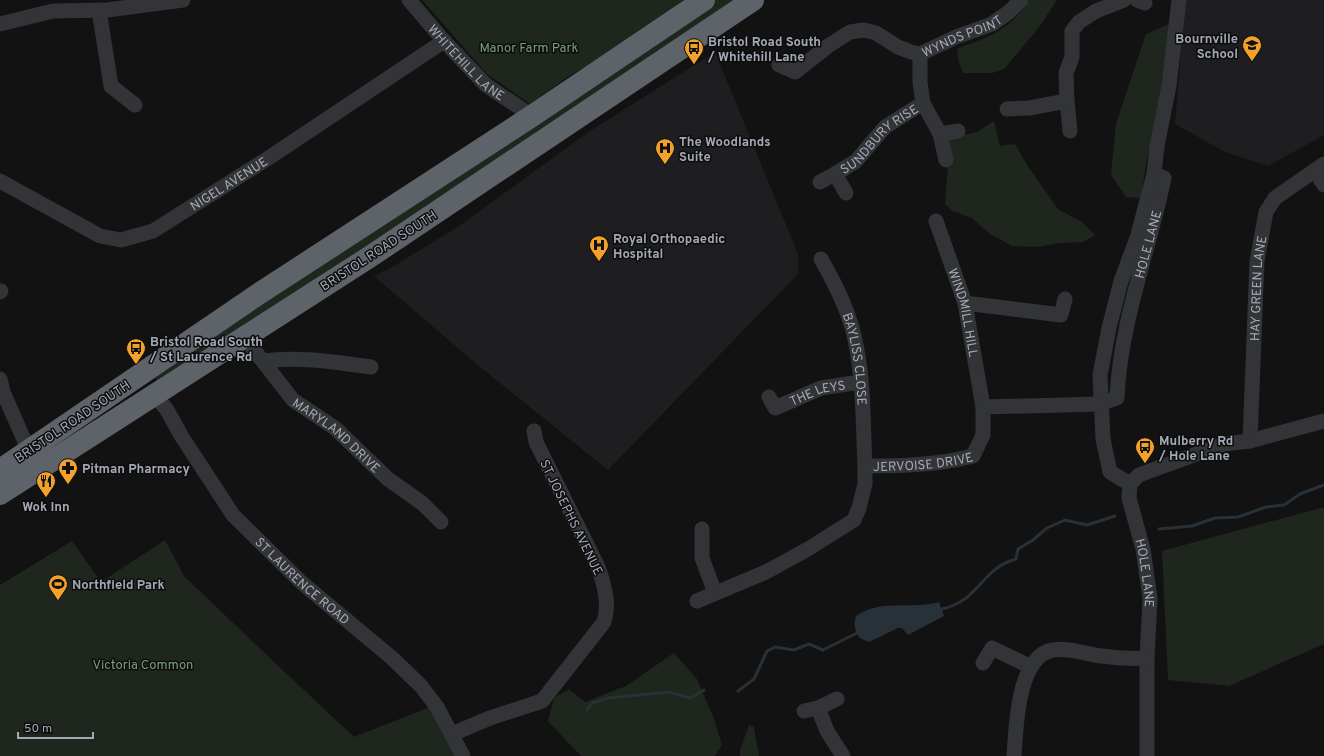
<svg xmlns="http://www.w3.org/2000/svg" width="1324" height="756" viewBox="0 0 1324 756" font-family="Overpass,sans-serif">
<rect width="100%" height="100%" fill="#121213"/>
<g fill="#1e1e20">
<polygon points="1185,0 1324,0 1324,135 1268,166 1225,152 1175,124"/>
<polygon points="715,52 798,254 798,274 608,470 480,367 374,276 389,269 459,226 587,133"/>
</g>
<g fill="#1e261e">
<polygon points="422,0 684,0 625,44 569,76 530,104 487,74"/>
<polygon points="716,0 745,0 202,355 197,354 193,348"/>
<path d="M1029,0H1057L1040,26L1004,69L992,73H963L959,63L957,49C989,36 1010,31 1029,0Z"/>
<polygon points="1169,24 1163,84 1147,158 1141,198 1126,197 1111,175 1116,124 1146,34"/>
<polygon points="994,121 1000,146 1015,144 1027,165 1058,209 1082,222 1095,235 1083,242 1059,243 1038,247 1012,246 990,234 972,218 952,211 945,204 950,138 977,132"/>
<polygon points="183,351 193,365 159,387 153,371"/>
<polygon points="1324,507 1324,644 1229,686 1168,680 1162,551"/>
<polygon points="165,540 184,576 273,661 354,737 430,707 457,756 0,756 0,585 72,541 101,582"/>
<polygon points="674,653 697,679 714,719 722,745 715,756 581,756 548,721 554,698 569,689 585,702 626,686"/>
<polygon points="749,725 754,727 759,756 740,756 740,750"/>
</g>
<path fill="#283137" d="M939,602L944,616L908,635L902,628H898L869,642L860,638C855,631 853,625 856,616C881,598 913,610 939,602Z"/>
<g fill="none" stroke-linecap="round" stroke-linejoin="round">
<g stroke="#283137" stroke-width="3">
<polyline points="1159,529 1192,526 1215,518 1238,517 1266,507 1284,505 1300,494 1324,485"/>
<path d="M942,609C981,600 980,569 1016,559L1018,549L1033,540L1047,528L1065,520L1087,525L1115,516"/>
<polyline points="738,691 754,679 767,651 775,647 794,650 809,644 823,650 857,633"/>
<polyline points="587,710 592,703 608,698 669,692 690,698 704,690"/>
</g>
<g stroke="#333438" stroke-width="15">
<path id="s1" d="M409,0L444,41L486,85L532,116"/>
<polyline points="1137,0 1145,3"/>
<polyline points="99,10 111,86 135,105"/>
<polyline points="0,24 53,11 107,10 183,0"/>
<polyline points="920,54 920,82 923,103 940,134 946,160"/>
<path id="s2" d="M779,65L795,72L828,46L850,32L864,30L876,33L898,47L911,52L920,54L956,37L992,24L1009,12L1021,0"/>
<polyline points="1067,101 1070,131"/>
<polyline points="1007,109 1029,108 1067,101 1066,73 1072,57 1072,31 1079,22 1096,11 1124,0"/>
<polyline points="940,134 958,131"/>
<polyline points="1315,171 1324,185"/>
<path id="s3" d="M0,181L100,236L121,240L153,231L270,157L444,41"/>
<polyline points="820,182 835,174"/>
<path id="s4" d="M846,193L835,174L856,161L885,127L923,103"/>
<path id="s5" d="M936,221L965,303L983,407"/>
<path id="s6" d="M821,259C837,287 852,317 857,350C864,388 863,428 865,466"/>
<polyline points="0,292 1,291"/>
<polyline points="965,303 1061,315 1065,299"/>
<path id="s7" d="M244,337L293,400L335,428L388,479L422,503L441,522"/>
<path d="M263,361C299,356 335,362 371,367"/>
<polyline points="0,379 3,392 29,451"/>
<path id="s8" d="M155,395L167,410L182,437L233,515L301,582L392,658L421,686L437,707L463,756"/>
<path id="s9" d="M769,397L775,408L821,388L860,382"/>
<path id="s10" d="M1250,441L1257,261L1266,212L1275,198L1324,164"/>
<polyline points="1130,484 1110,472 1103,439 1100,375 1109,328 1121,281 1138,235 1154,174 1157,146 1169,86 1179,0"/>
<path id="s11" d="M1130,484L1129,498L1143,549L1150,598L1147,658V756"/>
<polyline points="1130,484 1139,475 1224,444 1250,441 1324,421"/>
<polyline points="702,529 702,558 715,593"/>
<path id="s12" d="M697,601L766,572L808,549L854,520L859,508L865,484V466C901,466 938,465 973,456L983,435V407L1100,404L1117,398C1120,323 1149,251 1164,178L1154,174"/>
<polyline points="983,663 992,648 1031,667"/>
<polyline points="818,708 827,731 843,756"/>
<polyline points="804,711 818,708 837,699"/>
<path d="M452,734L490,718L542,701L604,622C610,604 604,584 598,567L536,442L534,431"/>
<path d="M1014,756C1016,729 1017,656 1053,650C1068,647 1086,654 1101,656C1116,658 1132,659 1147,658"/>
</g>
<g stroke="#5e6269" stroke-width="22">
<polyline points="0,470 257,295 532,116 704,0"/>
<polyline points="0,494 371,256 753,0"/>
</g>
</g>
<defs>
<symbol id="school-pin" viewBox="-11 -11 22 30"><path d="M0 17L-7.5 6A9.5 9.5 0 1 1 7.5 6Z" fill="#f4a129" stroke="#0d0d0e"/><path d="M0-5L7-2L0 1L-7-2ZM-4 1L0 2.5L4 1V4Q0 6-4 4Z" fill="#111"/></symbol>
<symbol id="bus-pin" viewBox="-11 -11 22 30"><path d="M0 17L-7.5 6A9.5 9.5 0 1 1 7.5 6Z" fill="#f4a129" stroke="#0d0d0e"/><path d="M-5-6H5V4H4V6H2V4H-2V6H-4V4H-5ZM-3.5-4V0h7V-4ZM-3.5 1.2v1.5H-2V1.2ZM2 1.2v1.5H3.5V1.2Z" fill="#111"/></symbol>
<symbol id="hospital-pin" viewBox="-11 -11 22 30"><path d="M0 17L-7.5 6A9.5 9.5 0 1 1 7.5 6Z" fill="#f4a129" stroke="#0d0d0e"/><path d="M-5-5h3v3.5h4V-5h3V5h-3V1.5h-4V5h-3Z" fill="#111"/></symbol>
<symbol id="pharmacy-pin" viewBox="-11 -11 22 30"><path d="M0 17L-7.5 6A9.5 9.5 0 1 1 7.5 6Z" fill="#f4a129" stroke="#0d0d0e"/><path d="M-2-6h4v4h4v4h-4v4h-4v-4h-4v-4h4Z" fill="#111"/></symbol>
<symbol id="restaurant-pin" viewBox="-11 -11 22 30"><path d="M0 17L-7.5 6A9.5 9.5 0 1 1 7.5 6Z" fill="#f4a129" stroke="#0d0d0e"/><path d="M-5-6h1v4h1v-4h1v4h1v-4h1v5L-1.5 .5V6h-2V.5L-5-1ZM5-6V6H3V1.5H1.5Q1.5-4 5-6Z" fill="#111"/></symbol>
<symbol id="stadium-pin" viewBox="-11 -11 22 30"><path d="M0 17L-7.5 6A9.5 9.5 0 1 1 7.5 6Z" fill="#f4a129" stroke="#0d0d0e"/><path d="M0-5a6.5 5 0 1 0 0 10a6.5 5 0 1 0 0-10ZM-3.5-1.8h7v3.6h-7Z" fill="#111"/></symbol>
</defs>
<g fill-rule="evenodd">
<use href="#school-pin" x="1241" y="34" width="22" height="30"/>
<use href="#bus-pin" x="683" y="37" width="22" height="30"/>
<use href="#hospital-pin" x="654" y="137" width="22" height="30"/>
<use href="#hospital-pin" x="588" y="234" width="22" height="30"/>
<use href="#bus-pin" x="125" y="337" width="22" height="30"/>
<use href="#bus-pin" x="1134" y="436" width="22" height="30"/>
<use href="#pharmacy-pin" x="57" y="457" width="22" height="30"/>
<use href="#restaurant-pin" x="35" y="470" width="22" height="30"/>
<use href="#stadium-pin" x="47" y="573" width="22" height="30"/>
</g>
<g text-anchor="middle" stroke-width="3" stroke-linejoin="round" paint-order="stroke">
<g font-size="13" fill="#a3a9b4" stroke="#0d0d0e">
<text dy="5" stroke="none"><textPath href="#s2" startOffset="207">WYNDS POINT</textPath></text>
<text dy="5" stroke="none"><textPath href="#s1" startOffset="85">WHITEHILL LANE</textPath></text>
<text dy="5" stroke="none"><textPath href="#s4" startOffset="79">SUNDBURY RISE</textPath></text>
<text dy="5" stroke="none"><textPath href="#s3" startOffset="258">NIGEL AVENUE</textPath></text>
<text dy="5" stroke="none"><textPath href="#s12" startOffset="685">HOLE LANE</textPath></text>
<text transform="translate(378 250) rotate(-33)" y="5">BRISTOL ROAD SOUTH</text>
<text dy="5" stroke="none"><textPath href="#s10" startOffset="153">HAY GREEN LANE</textPath></text>
<text dy="5" stroke="none"><textPath href="#s5" startOffset="96">WINDMILL HILL</textPath></text>
<text dy="5" stroke="none"><textPath href="#s6" startOffset="107">BAYLISS CLOSE</textPath></text>
<text dy="5" stroke="none"><textPath href="#s9" startOffset="58">THE LEYS</textPath></text>
<text transform="translate(72 421) rotate(-34)" y="5">BRISTOL ROAD SOUTH</text>
<text dy="5" stroke="none"><textPath href="#s7" startOffset="136">MARYLAND DRIVE</textPath></text>
<text dy="5" stroke="none"><textPath href="#s12" startOffset="291">JERVOISE DRIVE</textPath></text>
<text transform="translate(572 517) rotate(64)" y="5">ST JOSEPHS AVENUE</text>
<text dy="5" stroke="none"><textPath href="#s11" startOffset="91">HOLE LANE</textPath></text>
<text dy="5" stroke="none"><textPath href="#s8" startOffset="239">ST LAURENCE ROAD</textPath></text>
</g>
<g font-size="13" font-weight="bold" fill="#a3a9b4" stroke="#0d0d0e" text-anchor="start">
<text x="1238" y="43" text-anchor="end">Bournville<tspan x="1238" dy="15">School</tspan></text>
<text x="708" y="46">Bristol Road South<tspan x="708" dy="15">/ Whitehill Lane</tspan></text>
<text x="679" y="146">The Woodlands<tspan x="679" dy="15">Suite</tspan></text>
<text x="613" y="243">Royal Orthopaedic<tspan x="613" dy="15">Hospital</tspan></text>
<text x="150" y="346">Bristol Road South<tspan x="150" dy="15">/ St Laurence Rd</tspan></text>
<text x="1159" y="445">Mulberry Rd<tspan x="1159" dy="15">/ Hole Lane</tspan></text>
<text x="82" y="473">Pitman Pharmacy</text>
<text x="46" y="511" text-anchor="middle">Wok Inn</text>
<text x="72" y="589">Northfield Park</text>
</g>
<g font-size="13" fill="#7aa079" stroke="#0d0d0e">
<text x="529" y="52">Manor Farm Park</text>
<text x="143" y="669">Victoria Common</text>
</g>
</g>
<path d="M18 732v6h75v-6" fill="none" stroke="#a3a9b4" stroke-width="2"/>
<text x="24" y="732" font-size="12" fill="#a3a9b4" stroke="#0d0d0e" stroke-width="3" paint-order="stroke">50 m</text>
</svg>
